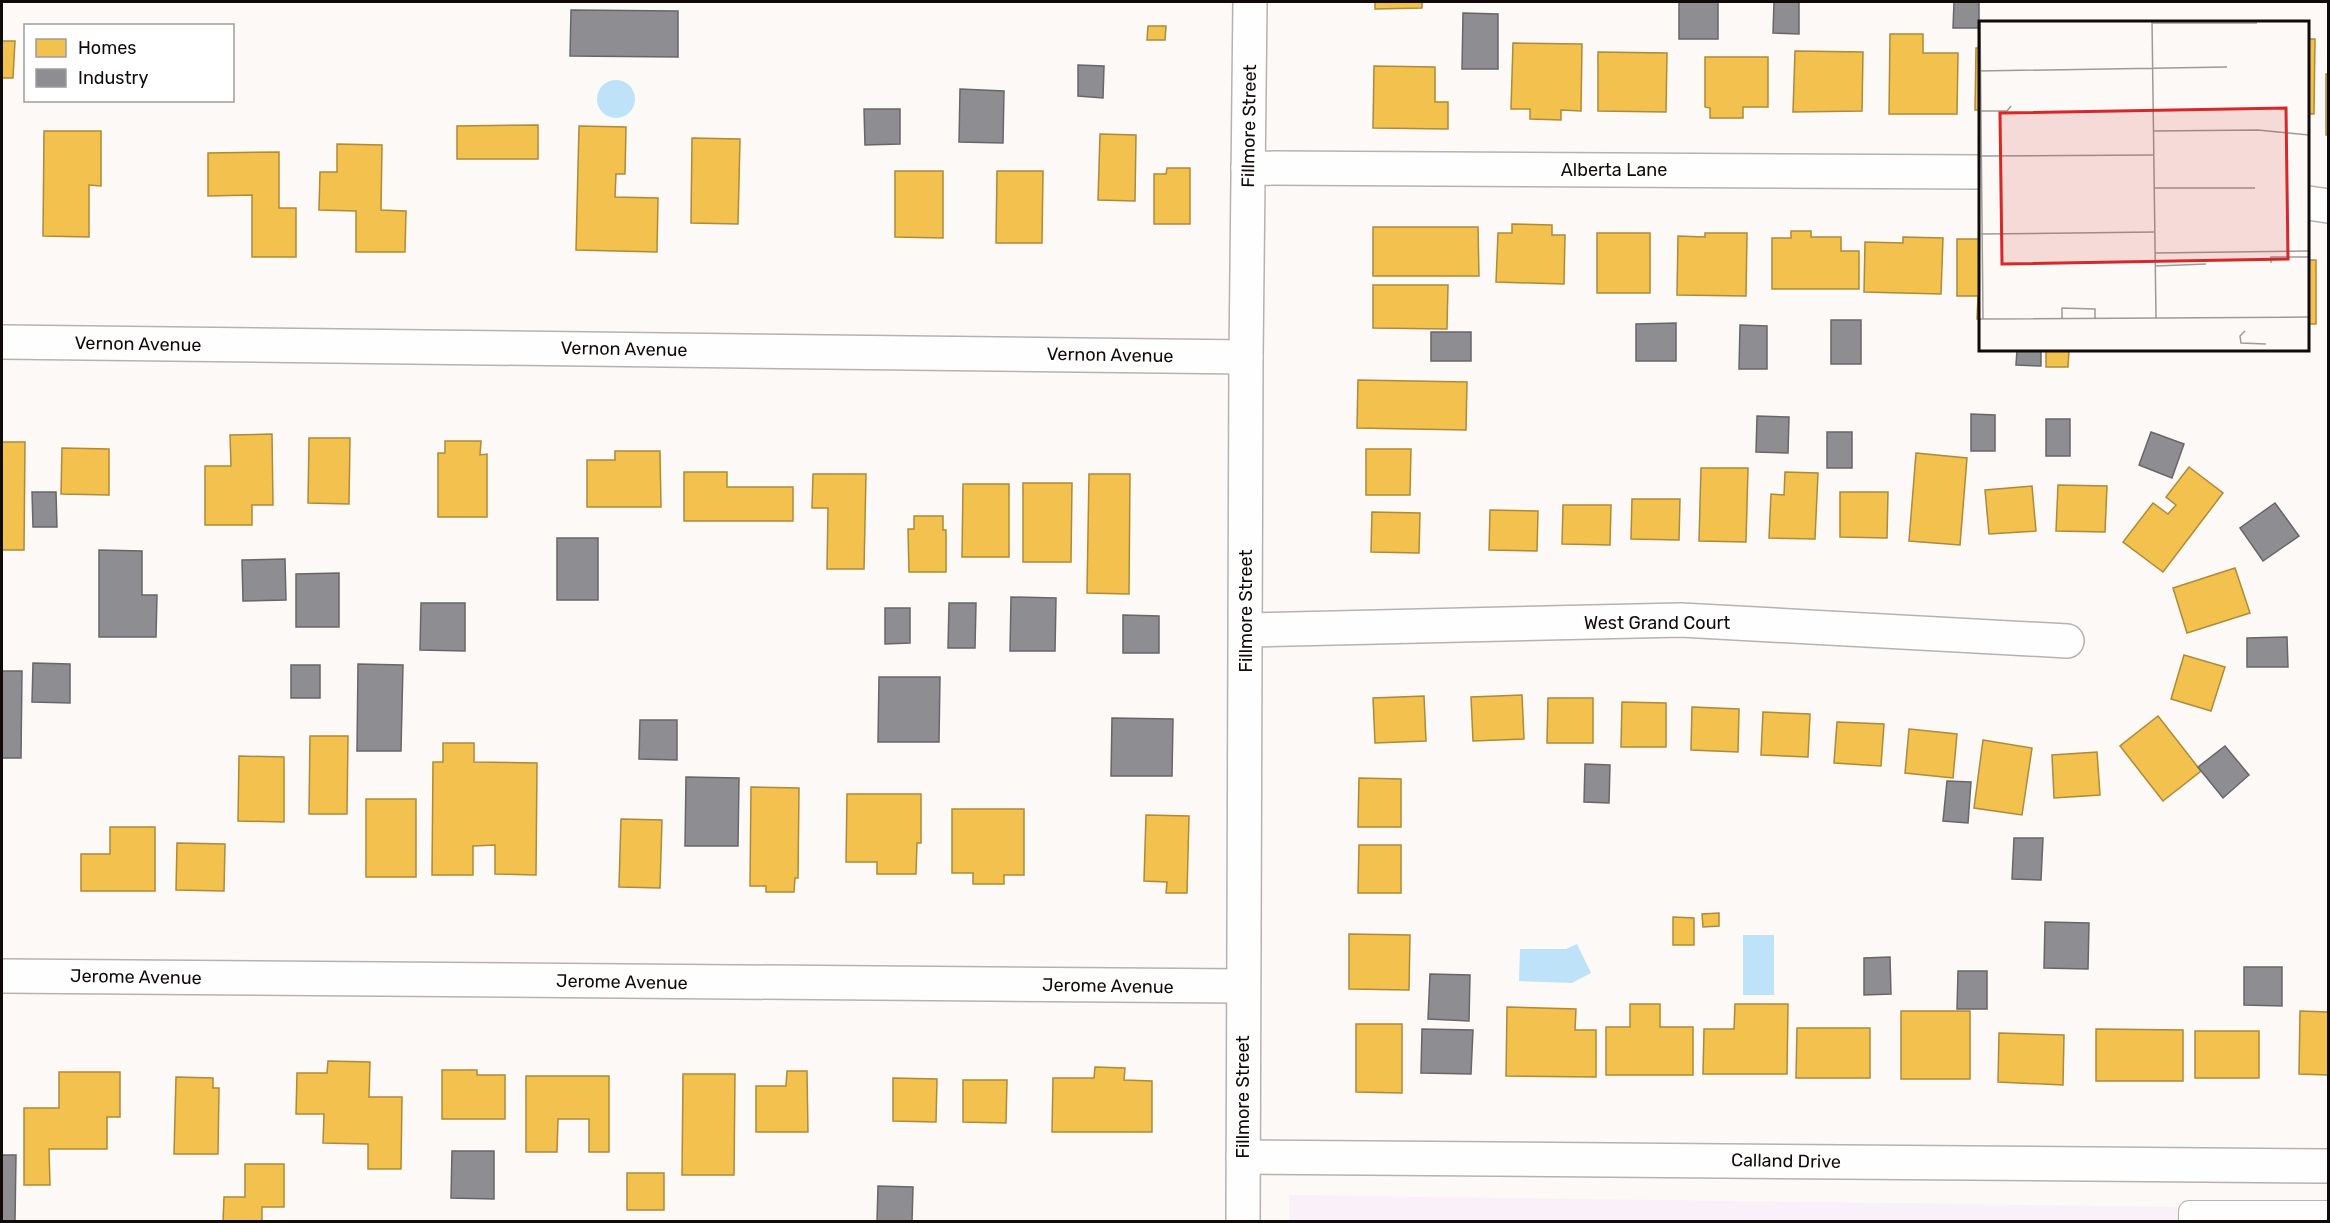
<svg xmlns="http://www.w3.org/2000/svg" width="2330" height="1223" viewBox="0 0 2330 1223" font-family="Rubik,sans-serif">
<rect width="100%" height="100%" fill="#fcf9f6"/>
<polygon fill="#faf0f9" points="1289,1195 2328,1209 2328,1222 1289,1222"/>
<g fill="#bee2f7">
<circle cx="616" cy="99" r="19"/>
<rect x="1743" y="935" width="31" height="60"/>
<polygon points="1577,944 1591,973 1572,983 1519,981 1520,949 1566,949"/>
</g>
<g fill="#f2c14e" stroke="#ae8a39" stroke-width="1.5">
<polygon points="1375,2 1422,2 1422,8 1375,9"/>
<polygon points="1148,26 1166,26 1165,40 1147,40"/>
<polygon points="1890,34 1923,34 1923,53 1958,53 1957,114 1889,114"/>
<polygon points="2308,39 2315,39 2314,114 2308,114"/>
<polygon points="2,41 15,41 13,78 2,78"/>
<polygon points="1513,43 1582,44 1581,111 1561,110 1561,120 1530,119 1530,109 1511,109"/>
<polygon points="1976,48 1980,48 1980,110 1975,110"/>
<polygon points="1795,51 1863,52 1862,111 1793,112"/>
<polygon points="1598,52 1667,53 1666,112 1598,111"/>
<polygon points="1705,57 1768,57 1768,107 1743,107 1743,118 1710,118 1710,108 1705,107"/>
<polygon points="1374,66 1435,67 1435,102 1448,102 1448,129 1373,128"/>
<rect x="2326" y="74" width="2" height="61"/>
<polygon points="538,125 538,159 457,159 457,126"/>
<polygon points="579,126 626,127 625,174 616,174 615,197 658,198 657,252 576,250"/>
<polygon points="44,131 101,131 101,186 89,185 89,237 43,236"/>
<polygon points="1100,134 1136,135 1135,201 1098,200"/>
<polygon points="692,138 740,139 738,224 691,223"/>
<polygon points="337,144 382,145 381,210 406,211 405,252 356,252 356,211 319,210 320,172 337,172"/>
<polygon points="279,152 279,208 296,208 296,257 252,257 252,195 208,196 208,153"/>
<polygon points="1167,168 1190,168 1190,224 1154,224 1154,174 1166,174"/>
<polygon points="895,171 943,171 943,238 895,237"/>
<polygon points="997,171 1043,171 1042,243 996,243"/>
<polygon points="1512,224 1552,225 1552,235 1565,235 1564,284 1496,282 1498,233 1512,233"/>
<polygon points="1373,227 1478,227 1479,276 1373,276"/>
<polygon points="1791,231 1811,231 1811,237 1841,237 1841,251 1859,251 1859,289 1772,289 1772,238 1791,238"/>
<rect x="1597" y="233" width="53" height="60"/>
<polygon points="1705,233 1747,233 1746,296 1677,295 1678,236 1705,237"/>
<polygon points="1903,237 1943,238 1941,294 1864,292 1865,242 1903,243"/>
<polygon points="1957,239 1980,239 1980,319 1977,319 1978,296 1957,296"/>
<rect x="2308" y="260" width="8" height="64"/>
<polygon points="1373,285 1448,285 1447,329 1373,328"/>
<polygon points="2046,350 2069,350 2068,367 2046,367"/>
<polygon points="1358,380 1467,382 1466,430 1357,428"/>
<polygon points="272,434 273,505 252,505 252,525 205,525 205,466 231,466 230,435"/>
<polygon points="309,438 350,438 349,504 308,503"/>
<polygon points="445,441 481,441 480,455 487,454 487,517 438,517 438,453 445,453"/>
<polygon points="2,442 25,442 24,550 2,550"/>
<polygon points="62,448 109,449 109,495 61,494"/>
<polygon points="1366,449 1411,449 1410,495 1366,495"/>
<polygon points="615,451 660,451 661,507 587,507 587,460 615,460"/>
<polygon points="1916,453 1967,458 1960,545 1909,541"/>
<polygon points="2189,467 2223,493 2163,572 2123,542 2153,503 2168,514 2176,505 2166,497"/>
<polygon points="1701,468 1748,468 1746,542 1699,541"/>
<polygon points="684,472 727,472 727,487 793,487 793,521 684,521"/>
<polygon points="1785,472 1818,473 1815,539 1769,538 1771,494 1784,495"/>
<polygon points="813,474 866,474 864,569 827,569 828,508 812,508"/>
<polygon points="1089,474 1130,474 1129,594 1087,593"/>
<polygon points="1023,483 1072,483 1071,562 1023,562"/>
<polygon points="963,484 1009,484 1009,557 962,557"/>
<polygon points="2058,485 2107,486 2105,532 2056,531"/>
<polygon points="2032,486 2036,531 1989,534 1985,490"/>
<polygon points="1840,492 1888,492 1887,538 1840,537"/>
<polygon points="1632,499 1680,499 1679,540 1631,539"/>
<polygon points="1563,505 1611,505 1610,545 1562,544"/>
<polygon points="1490,510 1538,511 1537,551 1489,550"/>
<polygon points="1372,512 1420,513 1419,553 1371,552"/>
<polygon points="914,516 943,516 943,530 946,530 946,572 909,572 908,529 914,529"/>
<polygon points="2235,568 2250,613 2187,633 2173,588"/>
<polygon points="2184,655 2225,667 2211,711 2171,699"/>
<polygon points="1522,695 1524,739 1473,741 1471,697"/>
<polygon points="1424,696 1426,741 1375,743 1373,698"/>
<polygon points="1548,698 1593,698 1593,743 1547,743"/>
<polygon points="1622,702 1666,703 1666,747 1621,747"/>
<polygon points="1692,707 1739,709 1738,752 1691,750"/>
<polygon points="1763,712 1810,714 1808,757 1761,755"/>
<polygon points="2158,716 2201,771 2163,801 2120,746"/>
<polygon points="1837,722 1884,724 1881,766 1834,763"/>
<polygon points="1909,729 1957,734 1953,778 1905,773"/>
<polygon points="310,736 348,736 347,814 309,814"/>
<polygon points="1983,740 2032,748 2022,815 1974,808"/>
<polygon points="443,743 474,743 474,762 537,763 536,875 495,874 495,845 473,846 473,875 432,875 433,762 443,762"/>
<polygon points="2097,752 2100,795 2054,798 2052,755"/>
<polygon points="239,756 284,757 284,822 238,821"/>
<polygon points="1359,778 1401,779 1401,827 1358,827"/>
<polygon points="751,787 799,788 798,878 795,878 794,892 766,892 766,886 750,886"/>
<polygon points="847,794 921,794 921,843 917,843 916,874 877,874 877,862 846,862"/>
<rect x="366" y="799" width="50" height="78"/>
<polygon points="952,809 1024,809 1024,875 1004,875 1004,884 973,884 973,873 952,873"/>
<polygon points="1146,815 1189,816 1187,893 1166,893 1167,882 1144,881"/>
<polygon points="621,819 662,820 660,888 619,887"/>
<polygon points="110,827 155,827 155,891 81,891 81,854 110,854"/>
<polygon points="177,843 225,844 224,891 176,890"/>
<polygon points="1359,845 1401,845 1401,893 1358,893"/>
<polygon points="1719,913 1719,926 1703,927 1702,914"/>
<polygon points="1673,917 1694,918 1694,945 1673,945"/>
<polygon points="1349,934 1410,935 1409,990 1349,989"/>
<polygon points="1630,1004 1660,1004 1660,1027 1693,1027 1693,1075 1606,1075 1606,1027 1630,1027"/>
<polygon points="1735,1004 1788,1004 1787,1074 1703,1074 1704,1029 1734,1029"/>
<polygon points="1507,1007 1576,1009 1575,1030 1596,1030 1596,1077 1506,1076"/>
<rect x="1901" y="1011" width="69" height="68"/>
<polygon points="2300,1011 2328,1012 2328,1075 2299,1074"/>
<polygon points="1356,1024 1402,1024 1402,1093 1356,1092"/>
<polygon points="1797,1028 1870,1028 1870,1078 1796,1078"/>
<polygon points="2096,1029 2183,1030 2183,1081 2096,1081"/>
<rect x="2195" y="1031" width="64" height="47"/>
<polygon points="1999,1033 2064,1035 2063,1085 1998,1082"/>
<polygon points="328,1061 370,1062 369,1097 402,1097 401,1169 368,1169 368,1144 323,1143 324,1114 296,1114 297,1073 327,1073"/>
<polygon points="1095,1067 1125,1068 1124,1080 1152,1081 1152,1132 1052,1132 1053,1078 1094,1078"/>
<polygon points="442,1070 477,1070 477,1075 505,1075 505,1119 442,1119"/>
<polygon points="787,1071 807,1071 808,1132 756,1132 756,1086 786,1086"/>
<polygon points="59,1072 120,1072 120,1117 107,1117 107,1149 49,1149 50,1185 24,1185 24,1108 59,1108"/>
<polygon points="683,1074 735,1074 734,1175 682,1175"/>
<polygon points="526,1076 609,1076 609,1152 589,1152 589,1119 558,1119 557,1152 526,1152"/>
<polygon points="176,1077 213,1078 213,1088 219,1088 218,1154 174,1154"/>
<polygon points="893,1078 937,1079 936,1122 893,1121"/>
<polygon points="963,1080 1007,1080 1006,1123 963,1122"/>
<polygon points="245,1164 284,1164 284,1207 262,1207 262,1222 223,1222 224,1197 245,1197"/>
<rect x="627" y="1173" width="37" height="37"/>
</g>
<g fill="#8d8d92" stroke="#686669" stroke-width="1.5">
<rect x="1679" y="2" width="39" height="37"/>
<polygon points="1774,2 1799,2 1799,34 1773,33"/>
<polygon points="1954,2 1979,2 1979,28 1953,28"/>
<polygon points="571,10 678,11 678,57 570,56"/>
<polygon points="1463,13 1498,14 1498,69 1462,69"/>
<polygon points="1078,65 1104,66 1103,98 1078,96"/>
<polygon points="960,89 1004,91 1003,143 959,142"/>
<polygon points="864,109 900,109 900,144 865,145"/>
<rect x="1831" y="320" width="30" height="44"/>
<polygon points="1676,323 1676,361 1636,361 1636,324"/>
<polygon points="1740,325 1767,326 1767,369 1739,369"/>
<rect x="1431" y="332" width="40" height="29"/>
<polygon points="2017,350 2041,350 2041,366 2016,365"/>
<polygon points="1971,414 1995,415 1995,451 1971,451"/>
<polygon points="1757,416 1789,417 1788,453 1756,452"/>
<rect x="2046" y="419" width="24" height="37"/>
<rect x="1827" y="432" width="25" height="36"/>
<polygon points="2151,432 2184,444 2172,478 2139,465"/>
<polygon points="32,492 56,492 57,527 33,527"/>
<polygon points="2275,503 2299,536 2263,561 2240,528"/>
<rect x="557" y="538" width="41" height="62"/>
<polygon points="99,550 142,551 142,595 157,595 156,637 99,637"/>
<polygon points="285,559 286,600 243,601 242,560"/>
<polygon points="339,573 339,627 296,627 296,574"/>
<polygon points="1011,597 1056,598 1055,651 1010,651"/>
<polygon points="421,603 465,603 465,651 420,650"/>
<polygon points="949,603 976,603 975,648 948,648"/>
<polygon points="885,608 910,608 910,643 885,644"/>
<polygon points="1123,615 1159,616 1159,653 1123,653"/>
<polygon points="2287,637 2288,667 2247,667 2247,638"/>
<polygon points="33,663 70,664 70,703 32,702"/>
<polygon points="358,664 403,665 401,751 357,751"/>
<rect x="291" y="665" width="29" height="33"/>
<polygon points="2,671 22,671 21,758 2,758"/>
<polygon points="879,677 940,677 939,742 878,742"/>
<polygon points="1112,718 1173,719 1172,776 1111,776"/>
<polygon points="640,720 677,720 677,760 639,759"/>
<polygon points="2225,746 2249,775 2223,798 2198,767"/>
<polygon points="1585,764 1610,765 1609,803 1584,802"/>
<polygon points="686,777 739,778 738,846 685,846"/>
<polygon points="1947,781 1971,782 1968,823 1943,821"/>
<polygon points="2014,838 2043,838 2041,880 2012,879"/>
<polygon points="2045,922 2089,923 2088,969 2044,968"/>
<polygon points="1890,957 1891,994 1864,995 1864,958"/>
<polygon points="2244,967 2282,967 2282,1006 2244,1005"/>
<polygon points="1958,971 1987,971 1987,1009 1957,1009"/>
<polygon points="1430,974 1470,975 1469,1021 1428,1019"/>
<polygon points="1422,1029 1473,1030 1471,1074 1421,1073"/>
<polygon points="452,1151 494,1151 494,1199 451,1198"/>
<polygon points="2,1155 16,1155 15,1222 2,1222"/>
<polygon points="878,1186 913,1187 912,1222 877,1222"/>
</g>
<g fill="none" stroke-linecap="round" stroke-linejoin="round">
<defs>
<polyline id="service" points="2189,1222 2189,1211 2328,1211"/>
<g id="minor">
<polyline points="1248,168 1980,172"/>
<polyline points="2308,203 2328,206"/>
<polyline points="2,342 1246,357"/>
<polyline points="1246,630 1681,620 2067,641"/>
<polyline points="2,976 1243,986"/>
<polyline points="1243,1157 2328,1166"/>
<polyline points="1243,1222 1246,357 1250,2"/>
</g>
</defs>
<use href="#service" stroke="#b6b2af" stroke-width="22"/>
<use href="#minor" stroke="#b6b2af" stroke-width="36"/>
<use href="#service" stroke="#fffefe" stroke-width="20"/>
<use href="#minor" stroke="#fffefe" stroke-width="33"/>
</g>
<g text-anchor="middle" stroke-width="6" stroke-linejoin="round" paint-order="stroke">
<g font-size="18" fill="#100b08" stroke="#fff">
<text transform="translate(1249 126) rotate(-89)" y="6">Fillmore Street</text>
<text x="1614" y="176">Alberta Lane</text>
<text transform="translate(138 344) rotate(1)" y="6">Vernon Avenue</text>
<text transform="translate(624 349) rotate(1)" y="6">Vernon Avenue</text>
<text transform="translate(1110 355) rotate(1)" y="6">Vernon Avenue</text>
<text transform="translate(1246 611) rotate(-90)" y="6">Fillmore Street</text>
<text x="1657" y="629">West Grand Court</text>
<text transform="translate(136 977) rotate(1)" y="6">Jerome Avenue</text>
<text transform="translate(622 982) rotate(1)" y="6">Jerome Avenue</text>
<text transform="translate(1108 986) rotate(1)" y="6">Jerome Avenue</text>
<text transform="translate(1243 1097) rotate(-90)" y="6">Fillmore Street</text>
<text transform="translate(1786 1161) rotate(1)" y="6">Calland Drive</text>
</g>
</g>
<g transform="translate(1979 21)">
<rect width="330" height="330" fill="#fcf9f6"/>
<path fill="none" stroke="#9e9a97" stroke-width="1.5" d="M1,0L4,298M173,0L177,297M173,2H278M0,50L248,46M2,90H28L32,85M174,110L279,109L330,114M1,135L174,134M175,167H276M2,213L175,211M176,232L330,230M292,242V236H330M176,245L227,243M0,298L330,296M83,298V287L116,288V297M266,310L261,315L262,322L287,323"/>
<path fill="#d62828" fill-opacity="0.15" stroke="#d62828" stroke-width="3" d="M307,87L309,238L23,243L21,92Z"/>
<rect width="330" height="330" fill="none" stroke="#100b08" stroke-width="3"/>
</g>
<rect width="2330" height="1223" fill="none" stroke="#100b08" stroke-width="6"/>
<rect x="24" y="24" width="210" height="78" fill="#ffffff" stroke="#9f9d9c" stroke-width="1.5"/>
<rect x="36" y="39" width="30" height="18" fill="#f2c14e" stroke="#9f9d9c" stroke-width="1.5"/>
<text x="78" y="54" font-size="18" fill="#100b08">Homes</text>
<rect x="36" y="69" width="30" height="18" fill="#8d8d92" stroke="#9f9d9c" stroke-width="1.5"/>
<text x="78" y="84" font-size="18" fill="#100b08">Industry</text>
</svg>
